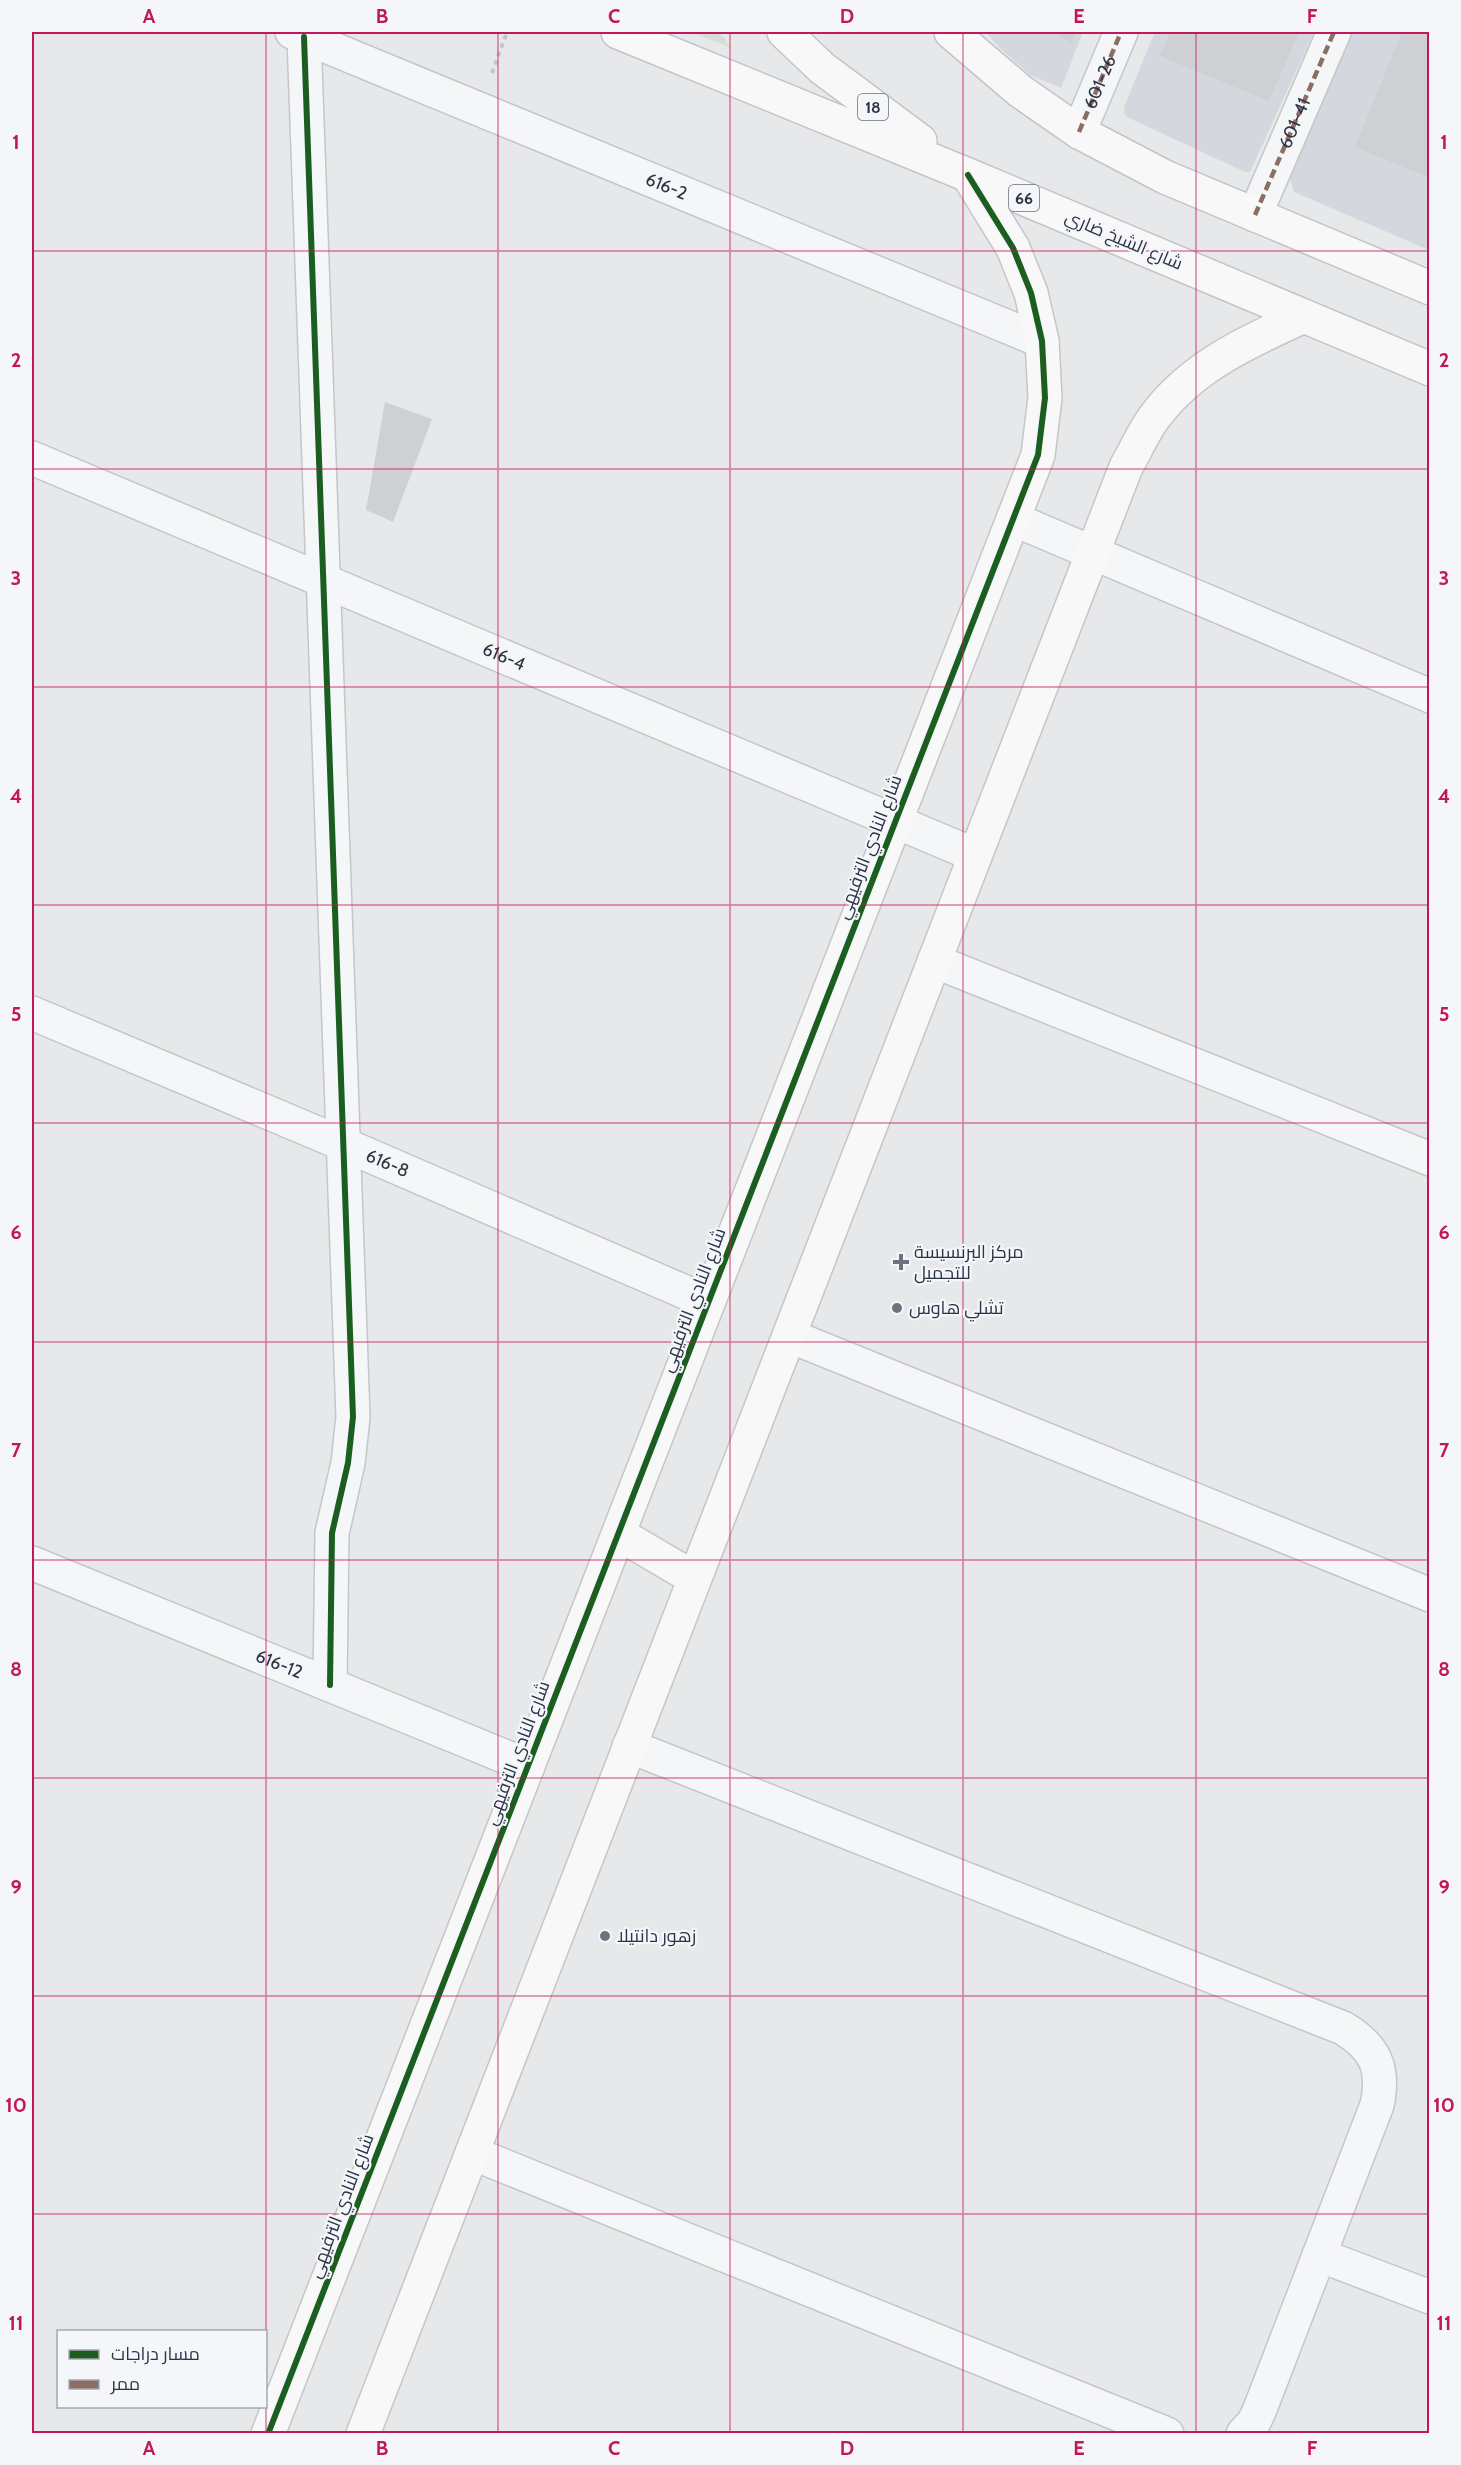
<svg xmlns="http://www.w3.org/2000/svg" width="1461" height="2465" viewBox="0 0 1461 2465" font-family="Cabin,Cairo,sans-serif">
<defs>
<pattern id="grass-tufts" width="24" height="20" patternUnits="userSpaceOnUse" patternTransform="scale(1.5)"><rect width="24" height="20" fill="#d6ded6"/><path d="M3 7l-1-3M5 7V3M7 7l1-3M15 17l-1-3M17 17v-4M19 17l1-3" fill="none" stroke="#b8bfb9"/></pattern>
</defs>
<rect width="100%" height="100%" fill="#e6e8ea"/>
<g fill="#d4d7dd">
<polygon points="986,32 1083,32 1061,88 1030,75 999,47"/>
<polygon points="1155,32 1314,32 1250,172 1245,172 1127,117 1124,113 1124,107"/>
<polygon points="1352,32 1429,32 1429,250 1294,192 1288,173"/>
</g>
<polygon fill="url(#grass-tufts)" points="691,32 718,32 732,48"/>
<g fill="#ced0d3">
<polygon points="1056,32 1075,32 1071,43"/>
<polygon points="1170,32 1299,32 1269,101 1160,56"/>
<polygon points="1402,32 1430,32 1430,178 1355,147"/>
<polygon points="385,402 432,419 393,522 366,510"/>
</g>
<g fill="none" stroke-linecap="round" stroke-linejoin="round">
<defs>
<g id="street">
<path id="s1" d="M292,32L1042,341"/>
<polyline points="304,37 353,1417 348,1463 332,1533 330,1685"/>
<polyline points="1079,132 1121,32"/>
<polyline points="1255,215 1334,32"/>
<path id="s2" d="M32,458L975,855"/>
<polyline points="1013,519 1430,696"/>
<polyline points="934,961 1430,1159"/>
<path id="s3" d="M32,1013L343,1144L708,1302"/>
<polyline points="790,1336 1430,1595"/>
<path id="s4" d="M32,1563L528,1766"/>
<path d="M629,1746L1343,2028C1375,2047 1385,2068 1377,2105L1260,2409L1254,2422L1243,2434"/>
<polyline points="472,2153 1167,2434"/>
<polyline points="1319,2255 1430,2297"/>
</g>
<g id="secondary">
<polyline points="619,1534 694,1578"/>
<polyline points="268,2434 1038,455 1045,398 1042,341 1031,293 1013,248 968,175"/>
<path d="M363,2434L1126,467C1136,450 1144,430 1156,415C1193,366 1249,341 1304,316"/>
</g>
<g id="primary">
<polyline points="618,32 968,175 1430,369"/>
<polyline points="784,32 822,68 920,141"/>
<polyline points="951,32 1020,91 1079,132 1165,177 1430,288"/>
</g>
</defs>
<use href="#street" stroke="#c4c6c8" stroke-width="36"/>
<use href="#secondary" stroke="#c4c6c8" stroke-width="36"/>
<use href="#primary" stroke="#c2c5c8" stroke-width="36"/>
<polyline stroke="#c5c6ca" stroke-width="4" stroke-dasharray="4.5 4.5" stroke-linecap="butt" points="492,73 507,32"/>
<use href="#street" stroke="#f5f6f7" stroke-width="33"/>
<use href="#secondary" stroke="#f8f8f8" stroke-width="33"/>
<use href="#primary" stroke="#f8f8f8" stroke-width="33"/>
<g stroke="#8d6e63" stroke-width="4.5" stroke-dasharray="9 4.5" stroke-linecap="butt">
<path id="s5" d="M1079,132L1121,32"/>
<path id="s6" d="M1255,215L1334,32"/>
</g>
<defs>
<g id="cycleway">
<polyline points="304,37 353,1417 348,1463 332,1533 330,1685"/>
<polyline points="268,2434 1038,455 1045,398 1042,341 1031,293 1013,248 968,175"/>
</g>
</defs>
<use href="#cycleway" stroke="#f4f6f9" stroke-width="10"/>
<use href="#cycleway" stroke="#1b5e20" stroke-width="6"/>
</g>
<path fill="none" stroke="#c2185b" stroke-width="1.5" stroke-opacity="0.55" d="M266,32V2332M498,32V2434M730,32V2434M963,32V2434M1196,32V2434M32,251H1430M32,469H1430M32,687H1430M32,905H1430M32,1123H1430M32,1342H1430M32,1560H1430M32,1778H1430M32,1996H1430M32,2214H1430M266,2332V2406M266,2406V2434"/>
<g fill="#6c737f" stroke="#f4f6f9" stroke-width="2">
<path d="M898 1253h6v6h6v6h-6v6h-6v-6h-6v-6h6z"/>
<circle cx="897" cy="1308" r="6"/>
<circle cx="605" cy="1936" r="6"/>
</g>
<g text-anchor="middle" stroke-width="4.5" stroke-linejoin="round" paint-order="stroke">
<g fill="#f4f6f9" stroke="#676e7b" stroke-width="1.5">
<rect x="858" y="94" width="30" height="26" rx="4.5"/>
<rect x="1009" y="185" width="30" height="26" rx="4.5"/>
</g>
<g font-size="16" font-weight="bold" fill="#2b3445">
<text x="873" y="113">18</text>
<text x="1024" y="204">66</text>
</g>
<g font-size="18" fill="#2b3445" stroke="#f4f6f9">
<text dy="6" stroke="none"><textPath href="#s5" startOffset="54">601-26</textPath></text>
<text dy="6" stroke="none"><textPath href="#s6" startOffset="100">601-41</textPath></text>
<text dy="6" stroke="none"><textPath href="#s1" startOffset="405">616-2</textPath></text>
<text transform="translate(1124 240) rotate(23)" y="6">شارع الشيخ ضاري</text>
<text dy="6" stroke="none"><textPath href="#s2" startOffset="512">616-4</textPath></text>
<text transform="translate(869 847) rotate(-69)" y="6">شارع النادي الترفيهي</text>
<text dy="6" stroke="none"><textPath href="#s3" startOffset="386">616-8</textPath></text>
<text transform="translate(693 1300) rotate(-69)" y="6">شارع النادي الترفيهي</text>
<text dy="6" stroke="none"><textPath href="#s4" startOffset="267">616-12</textPath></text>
<text transform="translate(517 1753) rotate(-69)" y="6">شارع النادي الترفيهي</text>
<text transform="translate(341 2206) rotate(-69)" y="6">شارع النادي الترفيهي</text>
</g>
<g font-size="18" fill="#2b3445" stroke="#f4f6f9" text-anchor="start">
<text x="914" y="1258">مركز البرنسيسة<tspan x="914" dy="21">للتجميل</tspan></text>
<text x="909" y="1314">تشلي هاوس</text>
<text x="617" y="1942">زهور دانتيلا</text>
</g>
</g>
<rect width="1461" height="2465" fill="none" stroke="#f4f6f9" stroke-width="66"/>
<rect x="57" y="2330" width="210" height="78" fill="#f4f6f9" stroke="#a4a8b1" stroke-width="1.5"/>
<rect x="69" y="2350" width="30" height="9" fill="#1b5e20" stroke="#a4a8b1" stroke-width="1.5"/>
<text x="111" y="2360" font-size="18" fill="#2b3445">مسار دراجات</text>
<rect x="69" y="2380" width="30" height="9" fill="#8d6e63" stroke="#a4a8b1" stroke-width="1.5"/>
<text x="111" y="2390" font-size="18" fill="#2b3445">ممر</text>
<rect x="33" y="33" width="1395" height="2399" fill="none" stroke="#c2185b" stroke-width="2"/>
<g font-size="20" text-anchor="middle" font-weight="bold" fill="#c2185b">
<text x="149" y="23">A</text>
<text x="382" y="23">B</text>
<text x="614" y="23">C</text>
<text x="847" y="23">D</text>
<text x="1079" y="23">E</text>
<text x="1312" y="23">F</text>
<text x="16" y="149">1</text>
<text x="1444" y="149">1</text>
<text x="16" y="367">2</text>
<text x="1444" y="367">2</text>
<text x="16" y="585">3</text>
<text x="1444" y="585">3</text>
<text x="16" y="803">4</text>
<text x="1444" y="803">4</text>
<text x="16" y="1021">5</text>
<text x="1444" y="1021">5</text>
<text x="16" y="1239">6</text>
<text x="1444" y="1239">6</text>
<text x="16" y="1457">7</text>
<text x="1444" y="1457">7</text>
<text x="16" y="1676">8</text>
<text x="1444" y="1676">8</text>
<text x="16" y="1894">9</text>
<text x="1444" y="1894">9</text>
<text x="16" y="2112">10</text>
<text x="1444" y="2112">10</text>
<text x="16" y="2330">11</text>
<text x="1444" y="2330">11</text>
<text x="149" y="2455">A</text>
<text x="382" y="2455">B</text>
<text x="614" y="2455">C</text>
<text x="847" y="2455">D</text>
<text x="1079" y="2455">E</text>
<text x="1312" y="2455">F</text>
</g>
</svg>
